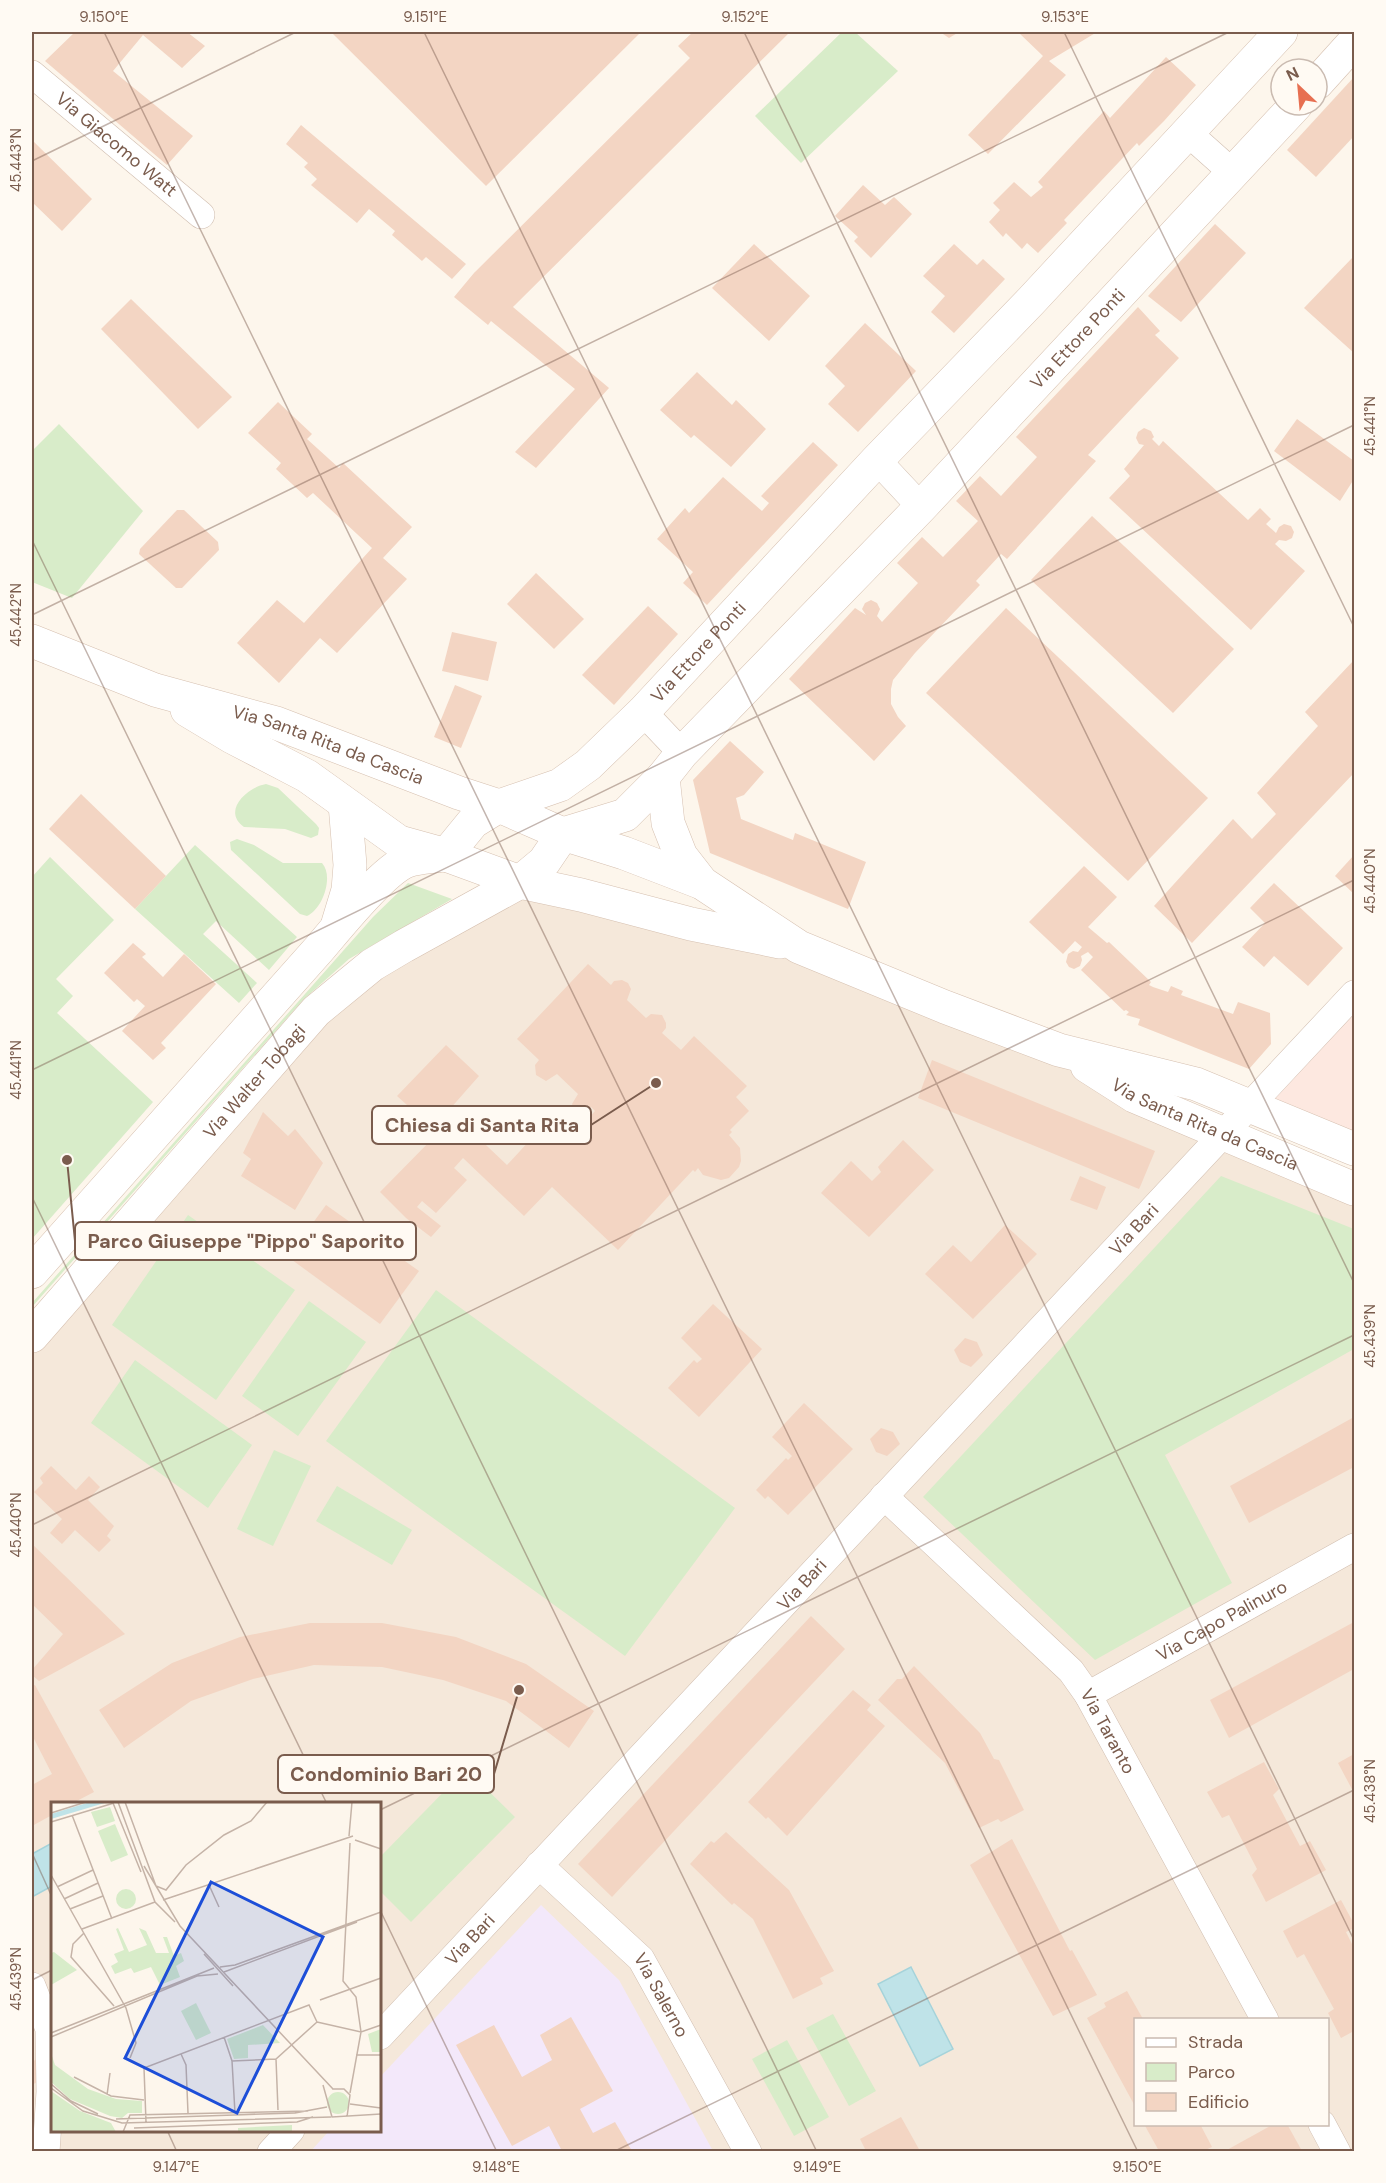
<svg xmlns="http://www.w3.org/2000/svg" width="1386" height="2183" viewBox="0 0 1386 2183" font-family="'DM Sans',sans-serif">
<rect width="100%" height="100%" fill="#fdf6ec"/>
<path fill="#f5e8da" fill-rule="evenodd" d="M529,892L798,962L1055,1063L1224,1146L1354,1197V2151L32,2152V1353L326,1019L364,981ZM52,1804H380V2130H52ZM1136,2020H1328V2124H1136Z"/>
<polygon fill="#fde8e0" points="1354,1008 1354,1140 1264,1104"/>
<polygon fill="#f3e8fa" points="541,1905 619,1980 713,2151 310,2152 329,2131 380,2130 380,2077"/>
<g fill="#d8ecc9">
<polygon points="842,32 855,32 898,71 801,163 755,116"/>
<polygon points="59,424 143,511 72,598 32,582 32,451"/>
<path d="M266,784L278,788L316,824L319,828L318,835L311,838L285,829L244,827C221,811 248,787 266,784Z"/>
<path d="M237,839L254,845L283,863H322C334,876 323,909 307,916L300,914L231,850L230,842Z"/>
<polygon points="195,845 297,937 269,970 216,921 203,934 257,983 239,1003 135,909"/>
<polygon points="50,857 114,920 56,979 73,996 57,1013 153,1102 32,1239 32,877"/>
<polygon points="408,883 452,899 349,959 304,999 32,1307 32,1303 373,917"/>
<polygon points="1221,1176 1354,1229 1354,1349 1165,1455 1232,1583 1095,1660 923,1497"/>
<polygon points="188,1215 295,1290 216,1400 112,1325"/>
<polygon points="436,1290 735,1508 625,1656 326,1441"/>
<polygon points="309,1301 366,1342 298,1436 242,1396"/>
<polygon points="135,1360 252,1445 208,1508 91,1423"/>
<polygon points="274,1450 311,1466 273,1546 237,1529"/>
<polygon points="337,1486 412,1530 392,1565 316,1521"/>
<polygon points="466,1769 515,1817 411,1922 380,1891 380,1857"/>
<polygon points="833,2014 876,2091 849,2106 806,2028"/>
<polygon points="787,2040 829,2117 794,2136 752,2059"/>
</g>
<g fill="#bfe3e8" stroke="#a5d3da" stroke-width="1.5">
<polygon points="52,1843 52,1886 32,1897 32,1854"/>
<polygon points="911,1967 953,2049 920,2066 878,1984"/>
</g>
<g fill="#f3d5c3">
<polygon points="75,32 187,32 205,46 182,68 143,35 113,71 193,136 167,165 45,61"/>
<polygon points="331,32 641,32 486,186"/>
<polygon points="693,32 790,32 513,307 609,388 536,468 515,452 575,389 491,321 488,325 454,297 474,273 690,58 678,46"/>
<polygon points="940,32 959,32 949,38"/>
<polygon points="1018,32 1097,32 1049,61 1066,75 988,154 968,135 1043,56"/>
<polygon points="1166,57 1196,85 1164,121 1139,146 1137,143 1064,220 1067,223 1038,253 1027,243 1022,249 1006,233 1003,237 989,222 1000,210 993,203 1014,182 1031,197 1043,187 1038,182 1104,111 1110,118"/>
<polygon points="1354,77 1354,136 1316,177 1287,150"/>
<polygon points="301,125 466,264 452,279 426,257 422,261 392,235 395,231 369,209 357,223 311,185 317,179 304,167 308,163 286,144"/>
<polygon points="32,140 92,199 62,231 32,202"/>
<polygon points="863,185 885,205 894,197 912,214 871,258 854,241 858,237 835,216"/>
<polygon points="1215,224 1246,253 1181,322 1148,296"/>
<polygon points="754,244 810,296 769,341 712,288"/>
<polygon points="954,244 977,265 983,259 1005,279 954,333 931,312 945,296 923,276"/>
<polygon points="1354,256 1354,353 1304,308"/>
<polygon points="131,299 232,397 198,429 101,329"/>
<polygon points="1138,307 1160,331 1155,335 1179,358 1088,455 1096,461 1007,559 1001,554 976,581 980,585 915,653 893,680 891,689 891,704 898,717 906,726 874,761 789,679 855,608 866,615 862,609 865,603 871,600 877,603 880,609 877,616 882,622 918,583 897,563 922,537 943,557 978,521 956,501 980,476 1001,496 1037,457 1016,437"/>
<polygon points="865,323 916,371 858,432 828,404 845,386 825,366"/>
<polygon points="697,372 732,405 736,400 766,429 731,467 694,435 691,438 660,410"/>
<polygon points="278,402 312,434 307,439 339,468 343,463 412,527 383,558 407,579 337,653 320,638 279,683 237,643 277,600 304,623 372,548 313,493 307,498 276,469 281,463 248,433"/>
<polygon points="1297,419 1354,461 1354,479 1340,501 1274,451"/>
<polygon points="1144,428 1151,431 1154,437 1152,439 1159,446 1163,441 1248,520 1260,508 1271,519 1266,524 1276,533 1279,527 1284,524 1291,526 1294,532 1292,538 1286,541 1279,540 1275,544 1305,571 1251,630 1109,498 1130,476 1124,469 1144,445 1139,444 1136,438 1138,432"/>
<polygon points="813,442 838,465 707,605 683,583 693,572 657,539 685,508 689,513 723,477 762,511 769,503 761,496"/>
<polygon points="177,510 184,510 218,542 219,550 182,588 176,588 139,554 140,549"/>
<polygon points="1092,516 1234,649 1173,713 1031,580"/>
<polygon points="536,573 584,619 554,649 507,604"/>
<polygon points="648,606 678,634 614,705 582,675"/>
<polygon points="1006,608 1208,798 1128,881 926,693"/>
<polygon points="452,632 497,642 488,681 442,671"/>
<polygon points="1354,660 1354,773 1192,943 1154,906 1233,819 1252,839 1276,814 1257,793 1318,726 1305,712"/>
<polygon points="455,685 482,696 461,748 434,737"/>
<polygon points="730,741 764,772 744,795 736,798 741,819 793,840 795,833 866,862 848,909 710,853 693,780"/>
<polygon points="81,794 166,876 135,909 49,829"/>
<polygon points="1354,855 1354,894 1335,876"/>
<polygon points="1084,866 1117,897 1088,927 1107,943 1109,942 1151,982 1149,985 1153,987 1168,992 1171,986 1183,991 1181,995 1233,1014 1238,1002 1270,1013 1271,1044 1249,1069 1138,1025 1140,1019 1126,1015 1129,1012 1126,1010 1124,1011 1081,970 1093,957 1088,952 1081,956 1082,960 1080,966 1074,969 1069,967 1066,962 1068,954 1073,951 1078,952 1082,947 1075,941 1063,954 1029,922"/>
<polygon points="1274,883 1343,948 1308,986 1274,956 1264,967 1242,947 1265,923 1250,908"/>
<polygon points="133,943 146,954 142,957 163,977 184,954 216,984 161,1043 166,1048 153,1060 122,1031 145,1006 137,999 134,1002 104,973"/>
<polygon points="588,964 611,985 614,981 622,980 628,983 631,989 627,1000 646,1018 651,1014 662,1015 666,1023 666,1028 662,1033 681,1050 694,1036 747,1086 736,1097 749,1111 730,1130 732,1132 729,1135 740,1148 741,1161 739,1167 729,1178 721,1180 703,1175 698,1168 695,1172 693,1170 618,1250 552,1187 524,1216 463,1158 454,1168 467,1180 436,1213 422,1201 417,1207 441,1226 431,1237 406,1218 380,1192 438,1133 397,1096 446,1045 479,1076 449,1110 507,1165 556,1112 577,1131 595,1111 591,1107 580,1113 575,1111 572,1104 578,1094 557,1074 546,1081 536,1075 535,1065 539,1060 517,1039"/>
<polygon points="932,1060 1155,1151 1140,1187 1139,1189 918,1098"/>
<polygon points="263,1112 288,1136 295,1129 323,1163 295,1210 241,1176 251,1159 243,1153"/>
<polygon points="903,1140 934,1170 869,1237 821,1193 851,1161 872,1181 881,1172 878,1167"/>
<polygon points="1080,1176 1106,1187 1097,1210 1070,1200"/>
<polygon points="326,1205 419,1271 380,1324 288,1257"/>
<polygon points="1005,1225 1037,1254 973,1319 925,1274 953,1245 971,1262"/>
<polygon points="713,1304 762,1349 699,1417 668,1388 694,1360 697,1363 702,1359 681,1338"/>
<polygon points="965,1338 977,1342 983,1355 971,1367 960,1362 954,1350"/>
<polygon points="804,1403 853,1449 788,1515 768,1496 765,1499 756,1490 786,1458 788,1460 792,1456 772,1437"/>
<polygon points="1354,1417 1354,1467 1249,1523 1230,1486"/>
<polygon points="881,1428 893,1432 900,1444 887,1456 876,1452 870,1439"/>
<polygon points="51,1466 76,1490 89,1476 100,1487 88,1500 114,1526 107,1536 111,1540 99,1552 75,1530 62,1544 50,1533 62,1519 34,1492 43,1483 40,1478"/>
<polygon points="32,1544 125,1634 39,1681 32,1675 32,1670 63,1634 32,1604"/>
<polygon points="811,1616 845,1649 612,1897 578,1864"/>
<polygon points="1354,1622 1354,1669 1229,1738 1210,1700"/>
<polygon points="310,1623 382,1623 456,1637 526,1664 594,1711 569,1748 506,1701 443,1680 382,1667 314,1665 253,1679 191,1701 124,1748 99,1710 172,1663 240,1637"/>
<polygon points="914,1666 980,1733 994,1759 999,1760 1024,1810 1001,1822 998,1819 979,1828 945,1763 878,1700 897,1679 902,1679"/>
<polygon points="35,1685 94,1792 73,1803 52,1803 52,1815 32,1826 32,1785 52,1774 32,1735 32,1686"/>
<polygon points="853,1690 871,1705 867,1710 885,1726 787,1836 768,1817 766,1819 748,1802"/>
<polygon points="1354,1754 1354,1793 1338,1763"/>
<polygon points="1264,1762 1279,1789 1273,1795 1300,1846 1310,1841 1326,1870 1266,1902 1252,1875 1257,1869 1229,1815 1222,1818 1207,1792"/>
<polygon points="726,1832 789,1890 834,1971 820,1978 823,1984 793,1999 753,1919 734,1903 732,1905 690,1864 711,1841 714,1843"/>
<polygon points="1012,1839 1070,1951 1072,1950 1097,1995 1053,2016 970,1865"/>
<polygon points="1341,1900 1354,1924 1354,1928 1346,1932 1354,1948 1354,2031 1341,2038 1328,2013 1334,2009 1304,1954 1297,1958 1283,1931"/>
<polygon points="1127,1991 1143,2019 1136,2019 1136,2108 1087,2018 1106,2007 1104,2003"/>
<polygon points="571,2017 613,2091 580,2109 593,2133 615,2122 632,2151 562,2151 549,2126 512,2146 456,2045 494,2025 522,2077 552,2060 540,2035"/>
<polygon points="44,2054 44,2078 32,2085 32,2062"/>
<polygon points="901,2117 920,2151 866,2151 860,2139"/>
<polygon points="1144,2124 1200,2124 1212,2147 1203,2151 1159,2151"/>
<polygon points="1274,2124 1287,2124 1302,2151 1225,2151"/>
</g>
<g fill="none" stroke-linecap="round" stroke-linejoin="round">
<defs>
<g id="street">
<path id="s1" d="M32,74L201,215"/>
<polyline points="1187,132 1233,173"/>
<polyline points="877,460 921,507"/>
<polyline points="643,712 682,753"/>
<path id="s2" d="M884,1496L1071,1671L1088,1695L1265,2020"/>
<path id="s3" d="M1088,1695L1354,1547"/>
<path id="s4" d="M539,1865L641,1959L748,2152"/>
<polyline points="32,1986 49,2029 50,2092 46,2152"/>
<path id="s5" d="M380,2036L1354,994"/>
<polyline points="1322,2124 1337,2152"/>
<polyline points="271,2152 291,2130"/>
</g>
<g id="secondary">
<polyline points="1317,83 1354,42"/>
<path id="s6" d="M32,641L155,690L276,723L459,793L499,806L563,834L624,853L702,883L799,947L945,1007L1059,1050L1196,1084L1354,1149"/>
<polyline points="187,710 232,737 307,776 399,842 446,855 520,882 581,895 691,924 780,942"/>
<polyline points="663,777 668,823 681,856 702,883"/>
<path id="s7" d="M563,834L625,815L663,777L682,753L921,507L1296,105"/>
<path id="s8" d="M446,855L473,822L499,806L560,785L588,765L643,712L877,460L1031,301L1281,32"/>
<polyline points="338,923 348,890 350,865 345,804"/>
<path id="s9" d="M1087,1066L1134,1096L1354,1189"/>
<path d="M32,1272L319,949C337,928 383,870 407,861C418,857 432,857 444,855"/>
<path id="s10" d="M32,1336L316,1011L372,965L404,946L520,882L544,862L563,834"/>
</g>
</defs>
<use href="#street" stroke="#d1beb0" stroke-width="28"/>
<use href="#secondary" stroke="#d6c0b0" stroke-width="34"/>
<use href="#street" stroke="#fff" stroke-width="27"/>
<use href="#secondary" stroke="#fff" stroke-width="33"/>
</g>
<path fill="none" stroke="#7a5c4d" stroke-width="1.5" stroke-opacity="0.45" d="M104,32L1138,2152M424,32L1354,1940M744,32L1354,1283M1064,32L1354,627M32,161L296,32M32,540L817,2152M32,615L1229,32M32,1070L1354,425M32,1197L327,1804M32,1525L1354,880M380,1810L1354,1335M32,1853L52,1897M380,1910L497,2152M32,1980L52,1970M167,2130L177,2152M613,2152L1354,1790"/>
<g text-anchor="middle" stroke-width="5" stroke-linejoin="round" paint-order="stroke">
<g font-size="18" fill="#7a5c4d" stroke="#fffaf3">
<text dy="6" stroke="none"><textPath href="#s1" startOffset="110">Via Giacomo Watt</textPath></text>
<text dy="6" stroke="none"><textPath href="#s7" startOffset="722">Via Ettore Ponti</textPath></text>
<text dy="6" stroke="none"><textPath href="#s8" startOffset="330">Via Ettore Ponti</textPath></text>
<text dy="6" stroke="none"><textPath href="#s6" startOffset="314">Via Santa Rita da Cascia</textPath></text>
<text dy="6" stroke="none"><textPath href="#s10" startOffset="338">Via Walter Tobagi</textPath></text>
<text dy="6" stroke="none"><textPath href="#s9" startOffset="132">Via Santa Rita da Cascia</textPath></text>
<text dy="6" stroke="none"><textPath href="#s5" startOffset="1104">Via Bari</textPath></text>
<text dy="6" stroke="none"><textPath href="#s5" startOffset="618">Via Bari</textPath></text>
<text dy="6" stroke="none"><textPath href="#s3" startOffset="153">Via Capo Palinuro</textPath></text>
<text dy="6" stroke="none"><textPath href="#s2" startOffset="327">Via Taranto</textPath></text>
<text dy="6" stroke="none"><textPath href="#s5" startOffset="132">Via Bari</textPath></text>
<text dy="6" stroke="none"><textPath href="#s4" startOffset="180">Via Salerno</textPath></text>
</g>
</g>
<g transform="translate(51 1802)">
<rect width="330" height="330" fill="#fdf6ec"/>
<path d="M59,5L64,19L46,25L40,10ZM64,22L77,53L60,60L47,29ZM65 97a10 10 0 1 1 20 0a10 10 0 1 1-20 0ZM67,126L78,150L96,143L88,126L95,129L105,151H118L112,135H116L123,154L130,151L133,159L125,164L129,175L109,183L100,165L83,171L80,166L64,172L60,164L67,160L63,152L73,148L65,127ZM3,150L26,168L0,183V151ZM145,201L160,231L145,238L130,209ZM212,223L229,241L197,243V256L183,257L176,237ZM330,227V250H321L317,232ZM0,251L4,263L37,287L65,297L91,299V311H77L71,316L59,314L19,297L0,280ZM0,289L29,309L60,321L65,330H0ZM276 301a11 11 0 1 1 22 0a11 11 0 1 1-22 0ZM241,323V330H187V326Z" fill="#d8ecc9"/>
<path d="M39,0H57L0,17V12Z" fill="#bfe3e8"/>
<path fill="none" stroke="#c5b3a7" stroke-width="1.5" d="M67,0L104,100L124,120M74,0L105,84L115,88L135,63L173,33L200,19L216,0M62,1L90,70M0,11L35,0M21,13L61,117M0,20L63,1M0,20L63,1M298,34L301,0M304,38L330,47M299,41L292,179L305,195L310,230L299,291M93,64L129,124L282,287M0,73L75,206L85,241L79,256M158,83L168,105M6,85L42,68M13,97L47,81M112,98L302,34M19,107L52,94M31,127L104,100M33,131L22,142L20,155L63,204M153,152L182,184M169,165L184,163L330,110M173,170L306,120M269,198L330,176M266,220L310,230L330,223M0,231L163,166M0,235L146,174L167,172M173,235L181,259L184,311M130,252L135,263L137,311M305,253H330M225,257L227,308M181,259L225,257L266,220M23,275L60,294L93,298M0,282L20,299L47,312M272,283L281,315L330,312M0,286L32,309L71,321L280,315M281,287H293L299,293L296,315M56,293L59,271M299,302L330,306M65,317L244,311L276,305M95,320L93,266L258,203L266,220M83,326L246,320L262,315M72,330L79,313L257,309"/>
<path fill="#1d4ed8" fill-opacity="0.15" stroke="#1d4ed8" stroke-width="3" d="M160,80L272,135L186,311L74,256Z"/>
<rect width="330" height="330" fill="none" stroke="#7a5c4d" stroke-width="3"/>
</g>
<path fill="none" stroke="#7a5c4d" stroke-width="2" d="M656 1083L591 1125M67 1160L75 1241M519 1690L494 1774"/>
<g fill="#7a5c4d" stroke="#fffaf3" stroke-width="2">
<circle cx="656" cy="1083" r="6"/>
<circle cx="67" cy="1160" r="6"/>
<circle cx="519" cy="1690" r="6"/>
</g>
<g fill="#fffaf3" stroke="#7a5c4d" stroke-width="2">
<rect x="372" y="1106" width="219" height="38" rx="6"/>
<rect x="75" y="1222" width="341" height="38" rx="6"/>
<rect x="278" y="1755" width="216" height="38" rx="6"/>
</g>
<g font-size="20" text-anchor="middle" font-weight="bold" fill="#7a5c4d">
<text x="482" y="1132">Chiesa di Santa Rita</text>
<text x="246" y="1248">Parco Giuseppe "Pippo" Saporito</text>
<text x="386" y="1781">Condominio Bari 20</text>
</g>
<rect width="1386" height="2183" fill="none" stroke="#fffaf3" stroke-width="66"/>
<rect x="1134" y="2018" width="195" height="108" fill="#fffaf3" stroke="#cabbb1" stroke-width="1.5"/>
<rect x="1146" y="2038" width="30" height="9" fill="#ffffff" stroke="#cabbb1" stroke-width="1.5"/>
<text x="1188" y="2048" font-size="18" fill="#7a5c4d">Strada</text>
<rect x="1146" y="2063" width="30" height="18" fill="#d8ecc9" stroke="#cabbb1" stroke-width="1.5"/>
<text x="1188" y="2078" font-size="18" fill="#7a5c4d">Parco</text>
<rect x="1146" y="2093" width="30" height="18" fill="#f3d5c3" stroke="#cabbb1" stroke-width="1.5"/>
<text x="1188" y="2108" font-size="18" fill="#7a5c4d">Edificio</text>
<g transform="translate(1299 87) rotate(334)"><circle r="28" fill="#fffaf3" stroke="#cabbb1" stroke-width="1.5"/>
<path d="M0-4.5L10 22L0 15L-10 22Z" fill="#e76f51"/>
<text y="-9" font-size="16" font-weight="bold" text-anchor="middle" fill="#7a5c4d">N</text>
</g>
<rect x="33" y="33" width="1320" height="2117" fill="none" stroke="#7a5c4d" stroke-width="2"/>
<g font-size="15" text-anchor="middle" fill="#7a5c4d">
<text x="104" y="22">9.150°E</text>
<text x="425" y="22">9.151°E</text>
<text x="745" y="22">9.152°E</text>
<text x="1065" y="22">9.153°E</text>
<text transform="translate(16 160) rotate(-90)" y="5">45.443°N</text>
<text transform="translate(1370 426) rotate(-90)" y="5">45.441°N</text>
<text transform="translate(16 615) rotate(-90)" y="5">45.442°N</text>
<text transform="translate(1370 881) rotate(-90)" y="5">45.440°N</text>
<text transform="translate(16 1070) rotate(-90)" y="5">45.441°N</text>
<text transform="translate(1370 1336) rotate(-90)" y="5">45.439°N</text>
<text transform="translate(16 1525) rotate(-90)" y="5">45.440°N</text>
<text transform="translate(1370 1791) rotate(-90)" y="5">45.438°N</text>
<text transform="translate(16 1979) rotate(-90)" y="5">45.439°N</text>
<text x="176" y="2172">9.147°E</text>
<text x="496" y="2172">9.148°E</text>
<text x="817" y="2172">9.149°E</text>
<text x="1137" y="2172">9.150°E</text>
</g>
</svg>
